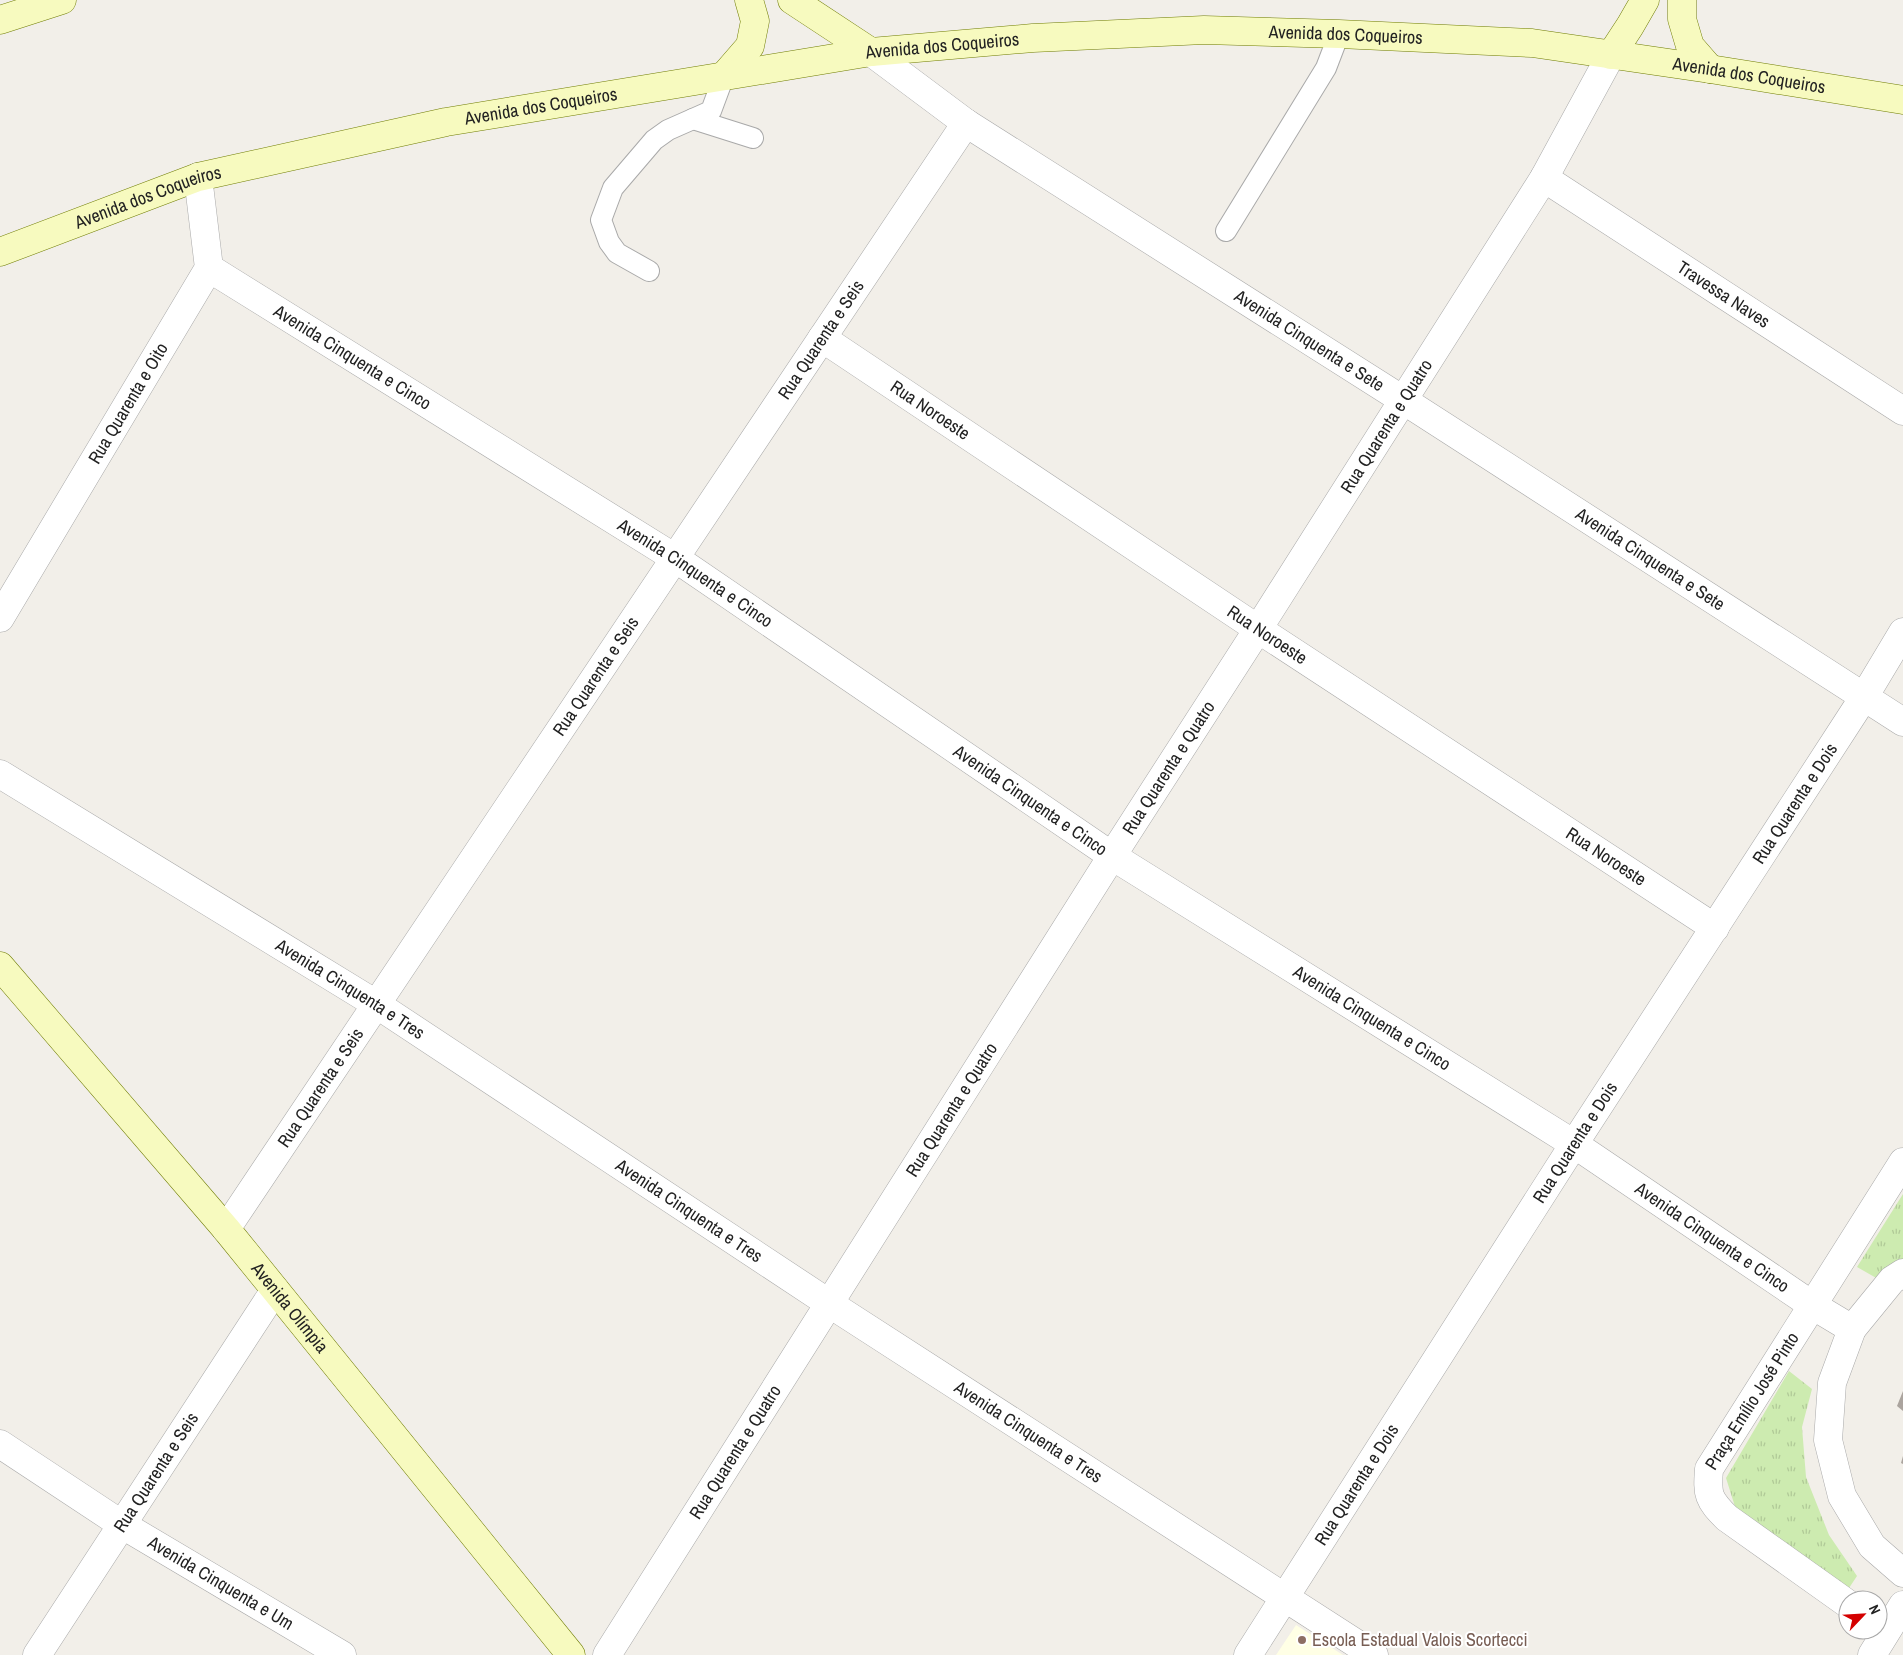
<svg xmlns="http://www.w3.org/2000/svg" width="1903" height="1655" viewBox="0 0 1903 1655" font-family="'Archivo Narrow',sans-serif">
<defs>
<pattern id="grass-tufts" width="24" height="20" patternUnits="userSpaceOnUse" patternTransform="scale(1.25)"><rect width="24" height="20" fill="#cdebb0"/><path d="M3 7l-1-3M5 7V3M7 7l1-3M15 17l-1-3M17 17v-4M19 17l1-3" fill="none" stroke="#b0c997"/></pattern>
</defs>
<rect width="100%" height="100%" fill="#f2efe9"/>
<polygon fill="#ffffe5" points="1296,1625 1343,1655 1276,1655"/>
<g fill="url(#grass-tufts)">
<polygon points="1903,1194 1903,1260 1878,1279 1857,1267"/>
<polygon points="1789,1371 1812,1389 1802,1427 1806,1477 1829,1535 1857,1576 1845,1594 1737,1513 1726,1478"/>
</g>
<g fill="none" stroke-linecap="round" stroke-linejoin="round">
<defs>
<g id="lane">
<polyline points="693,119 753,138"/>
<polyline points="1226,231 1326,68 1339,34"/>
<polyline points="649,271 617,253 609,242 601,220 613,188 654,140 668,130 711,111 724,76"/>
</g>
<g id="street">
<path id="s1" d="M871,52L966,123L1403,400L1903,722"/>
<path id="s2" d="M1544,178L1903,411"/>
<path id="s3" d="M209,268L675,558L1112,856L1574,1144L1812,1305L1852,1329"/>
<path id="s4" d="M822,338L1258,629L1715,928"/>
<path id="s5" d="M0,618L209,268L198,177"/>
<path id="s6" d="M0,774L376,1004L830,1304L1374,1655"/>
<path id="s7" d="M226,1229L966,123"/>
<polyline points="1903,1273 1892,1280 1852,1329 1832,1383 1828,1440 1842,1496 1872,1546 1903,1573"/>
<path id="s8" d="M0,1444L121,1524L342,1655"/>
<path id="s9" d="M1848,1604L1727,1518C1708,1499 1707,1495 1709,1469L1903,1162"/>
<path id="s10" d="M37,1655L275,1290"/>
<path id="s11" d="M607,1655L1112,856L1258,629L1544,178L1611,55"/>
<path id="s12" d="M1248,1655L1574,1144L1864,697L1903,632"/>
<polyline points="1872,1655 1903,1605"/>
</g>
<g id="secondary">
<polyline points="792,0 871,52"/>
<polyline points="1682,0 1682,19 1690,46 1710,69"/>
<polyline points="0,20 62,0"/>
<polyline points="1611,55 1630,26 1645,0"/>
<polyline points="724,76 750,46 755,21 749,0"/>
<path id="s13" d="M0,252L198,177L446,122L871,52L1033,38L1204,30L1339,34L1532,43L1710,69L1903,100"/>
<path id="s14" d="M0,966L226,1229L571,1655"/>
</g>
</defs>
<use href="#lane" stroke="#a9a9a9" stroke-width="22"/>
<use href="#street" stroke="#a9a9a9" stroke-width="29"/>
<use href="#secondary" stroke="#707d05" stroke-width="29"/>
<use href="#lane" stroke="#fff" stroke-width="20"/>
<use href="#street" stroke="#fff" stroke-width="28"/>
<use href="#secondary" stroke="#f7fabf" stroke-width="28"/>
</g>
<g fill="#aba49e">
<polygon points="1903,1391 1903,1411 1897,1406"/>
<polygon points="1903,1456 1903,1464 1901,1463"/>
</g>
<circle fill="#8d6e63" stroke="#fff" stroke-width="2" cx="1302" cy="1640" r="5"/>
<g text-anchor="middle" stroke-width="4" stroke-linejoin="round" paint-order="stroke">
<g font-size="18" fill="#222" stroke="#fff">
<text dy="6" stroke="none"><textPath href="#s13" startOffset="1372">Avenida dos Coqueiros</textPath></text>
<text dy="6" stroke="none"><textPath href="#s13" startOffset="968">Avenida dos Coqueiros</textPath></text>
<text dy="6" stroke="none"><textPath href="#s13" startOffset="1778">Avenida dos Coqueiros</textPath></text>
<text dy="6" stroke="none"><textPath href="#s13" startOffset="562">Avenida dos Coqueiros</textPath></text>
<text dy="6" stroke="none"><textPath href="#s13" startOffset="158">Avenida dos Coqueiros</textPath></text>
<text dy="6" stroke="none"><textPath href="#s2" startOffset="214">Travessa Naves</textPath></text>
<text dy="6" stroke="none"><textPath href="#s7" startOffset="1070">Rua Quarenta e Seis</textPath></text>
<text dy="6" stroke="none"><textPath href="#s1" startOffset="525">Avenida Cinquenta e Sete</textPath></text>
<text dy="6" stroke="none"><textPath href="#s3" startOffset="169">Avenida Cinquenta e Cinco</textPath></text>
<text dy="6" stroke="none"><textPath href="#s5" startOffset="250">Rua Quarenta e Oito</textPath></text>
<text dy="6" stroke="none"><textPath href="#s4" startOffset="130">Rua Noroeste</textPath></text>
<text dy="6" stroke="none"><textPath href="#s11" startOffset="1455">Rua Quarenta e Quatro</textPath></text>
<text dy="6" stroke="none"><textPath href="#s1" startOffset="930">Avenida Cinquenta e Sete</textPath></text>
<text dy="6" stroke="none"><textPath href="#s3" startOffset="574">Avenida Cinquenta e Cinco</textPath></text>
<text dy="6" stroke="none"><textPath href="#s4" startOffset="535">Rua Noroeste</textPath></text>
<text dy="6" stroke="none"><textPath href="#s7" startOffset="665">Rua Quarenta e Seis</textPath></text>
<text dy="6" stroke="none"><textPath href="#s11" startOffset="1050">Rua Quarenta e Quatro</textPath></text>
<text dy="6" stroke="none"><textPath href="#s3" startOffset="979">Avenida Cinquenta e Cinco</textPath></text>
<text dy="6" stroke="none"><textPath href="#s12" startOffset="1012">Rua Quarenta e Dois</textPath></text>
<text dy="6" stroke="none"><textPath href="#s4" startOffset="940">Rua Noroeste</textPath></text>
<text dy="6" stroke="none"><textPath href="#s6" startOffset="411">Avenida Cinquenta e Tres</textPath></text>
<text dy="6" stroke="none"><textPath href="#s3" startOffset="1384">Avenida Cinquenta e Cinco</textPath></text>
<text dy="6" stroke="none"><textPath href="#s7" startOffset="170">Rua Quarenta e Seis</textPath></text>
<text dy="6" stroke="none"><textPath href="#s11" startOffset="645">Rua Quarenta e Quatro</textPath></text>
<text dy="6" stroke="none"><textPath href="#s12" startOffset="608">Rua Quarenta e Dois</textPath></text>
<text dy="6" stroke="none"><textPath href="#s6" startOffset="816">Avenida Cinquenta e Tres</textPath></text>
<text dy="6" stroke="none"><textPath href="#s3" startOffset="1789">Avenida Cinquenta e Cinco</textPath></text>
<text dy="6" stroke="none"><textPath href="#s14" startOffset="448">Avenida Olímpia</textPath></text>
<text dy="6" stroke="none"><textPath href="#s9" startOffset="284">Praça Emílio José Pinto</textPath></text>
<text dy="6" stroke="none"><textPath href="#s6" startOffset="1221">Avenida Cinquenta e Tres</textPath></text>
<text dy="6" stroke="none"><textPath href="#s11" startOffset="240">Rua Quarenta e Quatro</textPath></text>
<text dy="6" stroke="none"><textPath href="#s10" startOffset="218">Rua Quarenta e Seis</textPath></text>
<text dy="6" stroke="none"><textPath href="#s12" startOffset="202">Rua Quarenta e Dois</textPath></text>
<text dy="6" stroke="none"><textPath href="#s8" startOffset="261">Avenida Cinquenta e Um</textPath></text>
</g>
<g font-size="18" fill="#785e54" stroke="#fff" text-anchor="start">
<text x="1312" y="1646">Escola Estadual Valois Scortecci</text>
</g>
</g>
<g transform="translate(1863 1615) rotate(65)"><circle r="24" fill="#ffffff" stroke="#a7a7a7"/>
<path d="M0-4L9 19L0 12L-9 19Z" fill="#d40000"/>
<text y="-8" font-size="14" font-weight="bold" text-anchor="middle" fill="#222222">N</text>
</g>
</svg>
